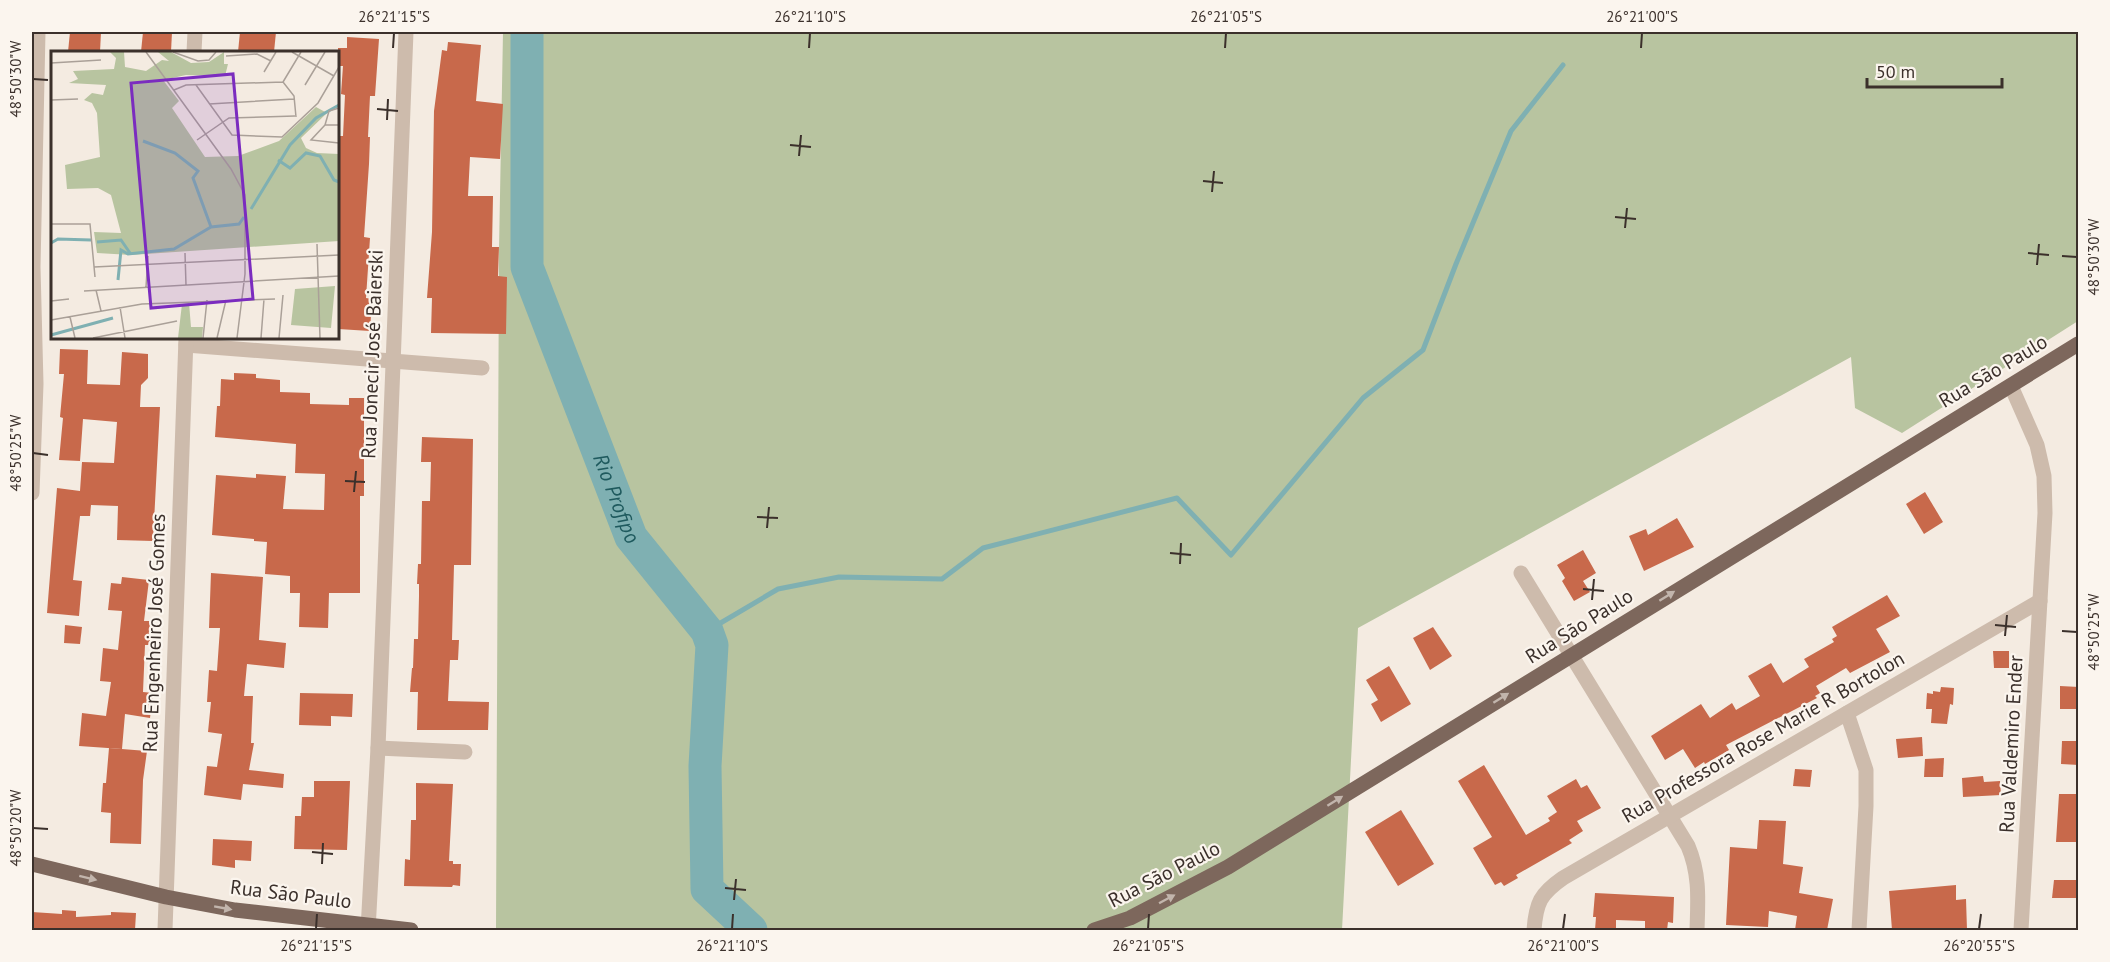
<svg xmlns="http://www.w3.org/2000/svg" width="2110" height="962" viewBox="0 0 2110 962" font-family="'PT Sans',sans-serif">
<rect width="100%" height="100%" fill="#f4ebe1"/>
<polygon fill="#b8c4a0" points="503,32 2078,32 2078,321 1902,433 1855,408 1851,357 1358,628 1342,930 496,930 499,250"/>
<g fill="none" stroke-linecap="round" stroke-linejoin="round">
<polyline stroke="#7fb0b2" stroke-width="5" points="707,631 778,589 839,577 942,579 983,548 1177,498 1231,555 1363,398 1423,350 1456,264 1511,131 1563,65"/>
<path stroke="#7fb0b2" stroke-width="33" id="s1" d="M527,32V267L631,537L707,631L712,645L705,766L707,889L751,930"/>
</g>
<g fill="#c8694b">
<polygon points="70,32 101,32 100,52 68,52"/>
<polygon points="143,32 172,32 171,52 141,52"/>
<polygon points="240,32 276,32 274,52 238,52"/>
<polygon points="347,37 379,39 375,96 370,96 368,137 370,137 369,164 364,237 370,238 366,298 372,299 370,331 338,329 338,136 343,136 345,95 341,94 343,66 338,66 338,48 347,48"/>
<polygon points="448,42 481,45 476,101 503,104 500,159 470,157 468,196 493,196 492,247 499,247 498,276 507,277 506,334 431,333 432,298 427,298 432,232 434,111 442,50 447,51"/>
<polygon points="60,349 88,350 87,384 120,385 122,352 148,354 148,378 141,385 140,407 160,407 153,541 117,540 118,506 91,505 90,516 80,516 73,580 82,581 79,616 47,613 57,488 80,491 82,462 114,463 117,422 83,419 80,461 59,460 63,418 60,417 64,374 59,374"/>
<polygon points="234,373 256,374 256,378 280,380 280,392 310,393 310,404 349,405 349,398 364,398 364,496 360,496 360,593 329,593 328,628 299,627 300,593 290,593 290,576 265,574 267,542 254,541 254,539 212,535 216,475 256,478 256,474 286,476 283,509 324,510 325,474 295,473 296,444 215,437 217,406 220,406 221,379 234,380"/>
<polygon points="422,437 473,439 471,565 454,565 452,640 459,640 458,660 450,660 448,701 489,702 488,730 417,730 418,692 410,692 412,668 413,668 414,639 418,639 419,596 419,584 417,584 418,564 421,564 422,501 430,501 431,462 421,462"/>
<polygon points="1925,492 1943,522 1924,534 1906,504"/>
<polygon points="1677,518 1694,547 1644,571 1629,536 1646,529 1648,535"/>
<polygon points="1583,550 1596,573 1583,581 1590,592 1574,601 1562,581 1565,578 1557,565"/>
<polygon points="211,573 263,577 259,640 286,643 284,668 247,664 244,696 253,696 251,743 254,743 249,770 284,774 283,788 243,784 241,800 204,795 207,766 217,767 222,734 208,732 211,702 207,702 209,670 217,671 220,628 209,628"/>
<polygon points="122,577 149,580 144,621 152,621 150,645 145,645 143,692 153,693 150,718 125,714 122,749 79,746 82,713 106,716 111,682 100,681 103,648 118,650 122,611 108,610 111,583 121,584"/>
<polygon points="1887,595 1900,616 1876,629 1890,652 1850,673 1846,668 1816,686 1820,693 1815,696 1817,698 1726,745 1729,750 1705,764 1704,762 1695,768 1683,749 1665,760 1651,736 1701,704 1710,718 1732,703 1736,710 1760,696 1748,676 1771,663 1783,683 1809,667 1804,659 1834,642 1832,639 1837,636 1832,627"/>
<polygon points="65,625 82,627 80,644 64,643"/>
<polygon points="1433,627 1452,656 1430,670 1413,638"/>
<polygon points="1993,651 2009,651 2009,668 1994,668"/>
<polygon points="1389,666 1411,704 1381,722 1371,704 1378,700 1366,680"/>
<polygon points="2060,686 2079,687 2079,709 2060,709"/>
<polygon points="1941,687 1954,688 1953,705 1950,704 1947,724 1931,723 1932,709 1926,709 1927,693 1933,694 1933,691 1940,692"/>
<polygon points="300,693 353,694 352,717 331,716 331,726 299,725"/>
<polygon points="1922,737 1923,756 1898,758 1896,739"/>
<polygon points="2062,741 2079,741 2079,765 2061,764"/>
<polygon points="109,748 147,751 143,780 141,844 110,843 111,813 101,812 103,783 106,783"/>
<polygon points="1944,758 1943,777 1924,777 1925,759"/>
<polygon points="1484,765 1526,835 1550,821 1548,818 1557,812 1547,796 1576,779 1581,788 1587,785 1601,808 1577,821 1583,831 1569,840 1572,843 1516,875 1518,878 1504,886 1501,882 1495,885 1473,848 1492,837 1458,781"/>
<polygon points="1795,769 1812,770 1810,787 1793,786"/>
<polygon points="1983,776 1984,782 2000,781 2001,795 1963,797 1962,778"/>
<polygon points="314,781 350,781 347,850 294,849 295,816 301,816 302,797 314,797"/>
<polygon points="416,783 453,784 449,861 453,861 453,864 461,864 460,886 453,885 452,887 404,886 405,859 410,860 411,820 416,820"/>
<polygon points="2059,794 2079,794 2079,842 2056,842"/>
<polygon points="1401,810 1434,864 1398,886 1365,832"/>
<polygon points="1759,820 1786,821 1783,864 1803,867 1799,893 1833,899 1827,930 1795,930 1797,916 1769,911 1768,927 1726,925 1730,847 1757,849"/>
<polygon points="213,839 252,841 251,861 235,860 235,868 212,865"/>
<polygon points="2054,880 2079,880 2079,898 2052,898"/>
<polygon points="1956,885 1956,900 1966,899 1967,930 1892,930 1889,891"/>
<polygon points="1595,893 1674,897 1673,923 1668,922 1667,930 1645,930 1645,921 1616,920 1616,930 1595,930 1596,917 1593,917"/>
<polygon points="62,910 76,911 76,917 111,915 111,912 136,913 135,930 32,930 32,912 62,914"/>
</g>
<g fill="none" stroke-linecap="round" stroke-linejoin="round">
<g stroke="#cdbbac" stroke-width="15">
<polyline points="194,52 195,32"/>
<polyline points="186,345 482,368"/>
<polyline points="2011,386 2037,445 2044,476 2045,513 2021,930"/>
<polyline points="32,493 36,384 33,267 38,32"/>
<path d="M1521,573L1688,846C1700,874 1698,900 1697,930"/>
<polyline points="1847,713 1866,770 1866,806 1859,930"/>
<polyline points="378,748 465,752"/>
<polyline points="165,930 186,338"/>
<polyline points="368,930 378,748 406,32"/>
<path d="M1534,930C1536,903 1540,894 1563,878L2040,601"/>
</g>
<g stroke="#7d675c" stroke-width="15">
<polyline points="32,864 166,897 235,910 411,930"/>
<polyline points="1094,930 1130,918 1228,867 2078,344"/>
</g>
</g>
<defs><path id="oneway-solid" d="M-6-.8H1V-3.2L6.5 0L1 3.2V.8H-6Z" transform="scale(1.5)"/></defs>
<g fill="#c2b5ac">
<use href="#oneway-solid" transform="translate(1667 596) rotate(-32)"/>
<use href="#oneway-solid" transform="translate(1501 698) rotate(-32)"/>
<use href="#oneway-solid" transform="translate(1335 801) rotate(-32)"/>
<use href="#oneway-solid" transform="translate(88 878) rotate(14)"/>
<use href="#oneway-solid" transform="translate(1167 899) rotate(-28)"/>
<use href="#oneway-solid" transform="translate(223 908) rotate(10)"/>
</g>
<path fill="none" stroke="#3b302b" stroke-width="2" d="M393,48L394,33M809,48L810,33M1225,48L1226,33M1641,48L1642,33M33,79L48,80M377,109L398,111M387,120L388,99M790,145L811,147M799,156L801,135M1203,181L1223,183M1212,192L1214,171M1615,217L1636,219M1625,228L1627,208M2028,253L2049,255M2062,256L2077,257M2037,265L2039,244M33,453L48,455M345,481L365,482M354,492L356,471M757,517L778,518M767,528L769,507M1170,553L1191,555M1180,564L1181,543M1583,589L1604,591M1592,600L1594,579M1995,625L2016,627M2062,631L2077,632M2005,636L2007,615M33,828L48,829M312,852L333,854M322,864L323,843M725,888L746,890M734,900L736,879M316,929L317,914M732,929L733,914M1148,929L1149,914M1563,929L1565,914M1979,929L1981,914"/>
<g text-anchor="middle" stroke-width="4.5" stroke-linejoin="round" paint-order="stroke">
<g font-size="20" fill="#3b302b" stroke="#fbf5ee">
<text transform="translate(372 354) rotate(-88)" y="7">Rua Jonecir José Baierski</text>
<text transform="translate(1993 371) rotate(-31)" y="7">Rua São Paulo</text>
<text transform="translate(1579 626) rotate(-32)" y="7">Rua São Paulo</text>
<text transform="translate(154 633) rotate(-88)" y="7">Rua Engenheiro José Gomes</text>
<text transform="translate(1763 737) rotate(-30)" y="7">Rua Professora Rose Marie R Bortolon</text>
<text transform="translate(2011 744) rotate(-87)" y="7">Rua Valdemiro Ender</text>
<text transform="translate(1164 874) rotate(-27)" y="7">Rua São Paulo</text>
<text transform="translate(291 894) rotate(7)" y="7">Rua São Paulo</text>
</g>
<g font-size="21" font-style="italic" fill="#1f5a5e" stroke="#fbf5ee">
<text dy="7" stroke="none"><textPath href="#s1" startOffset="483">Rio Profipo</textPath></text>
</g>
</g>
<g transform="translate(51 51)">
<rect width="288" height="288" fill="#f4ebe1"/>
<path d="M59,1H73L74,16L95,20L111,9L118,10L107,1H120L140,12L158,11L173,1V13H177L174,25L135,24L112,29L128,50L121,57L154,106L187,105L228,90L265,56L276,62L250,87L255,97L266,102L288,103V190L80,204L46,202L43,181L70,182L60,144L47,137L16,138L14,114L49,106L46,62L41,52L33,49L41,42L52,44L55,34L18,32L27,28L22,20L63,18L65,7ZM284,235L280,277L240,274L244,238ZM138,252L140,276H152L151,287H127L131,253Z" fill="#b8c4a0"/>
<path fill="none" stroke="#7fb0b2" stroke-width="3" d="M92,90L124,102L147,120L142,127L160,176M227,109L239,117L255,102L269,105L283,129L288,131M200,158L239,94L265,67L288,54M46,191L70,189L79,202M0,192L7,188L40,189M67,229L70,199L77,203L123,198L160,176L188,173L193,166M0,284L62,267"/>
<path fill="none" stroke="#aaa098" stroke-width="1.5" d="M95,1L180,118L194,144V223L186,287M122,1L147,10L158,9L165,1M241,1L283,25M175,5L206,3L220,10M0,12L50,9M213,21L225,1M232,31L243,45L245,66M232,31L250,1M145,34L181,84L231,86L267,52L288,16M254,34L274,1M123,39L135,34L232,31M0,49L27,48M158,53L243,48M274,74L278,60L288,57M288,74H274L260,89L288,92M146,89L178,67L244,65M0,173H39L44,226M266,193L269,287M134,202L135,234M43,216L288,204M95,236L97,205M45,239L50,260M33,240L288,225M0,250L18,248M69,256L74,287M19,266L24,287M0,269L91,253L224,248M42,287L126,270M152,287L156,249M166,287L175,249M210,287L213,248M228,287L232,244"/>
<path fill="#7b2cbf" fill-opacity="0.15" stroke="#7b2cbf" stroke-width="3" d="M182,23L202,248L100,257L80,32Z"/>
<rect width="288" height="288" fill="none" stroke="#3b302b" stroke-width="3"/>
</g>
<rect width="2110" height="962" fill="none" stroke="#fbf5ee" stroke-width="66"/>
<path d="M1867 78v9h135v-9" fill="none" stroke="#3b302b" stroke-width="3"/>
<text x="1876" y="78" font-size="18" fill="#3b302b" stroke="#fbf5ee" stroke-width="4.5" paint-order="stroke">50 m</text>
<rect x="33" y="33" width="2044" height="896" fill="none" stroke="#3b302b" stroke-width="2"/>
<g font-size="15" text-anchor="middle" fill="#3b302b">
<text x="394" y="22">26°21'15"S</text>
<text x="810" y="22">26°21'10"S</text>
<text x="1226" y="22">26°21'05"S</text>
<text x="1642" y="22">26°21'00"S</text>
<text transform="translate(16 79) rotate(-90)" y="5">48°50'30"W</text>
<text transform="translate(2094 257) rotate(-90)" y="5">48°50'30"W</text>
<text transform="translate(16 453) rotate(-90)" y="5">48°50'25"W</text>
<text transform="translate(2094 632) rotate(-90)" y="5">48°50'25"W</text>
<text transform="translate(16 828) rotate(-90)" y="5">48°50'20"W</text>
<text x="316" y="951">26°21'15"S</text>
<text x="732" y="951">26°21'10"S</text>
<text x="1148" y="951">26°21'05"S</text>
<text x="1563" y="951">26°21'00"S</text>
<text x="1979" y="951">26°20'55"S</text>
</g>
</svg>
